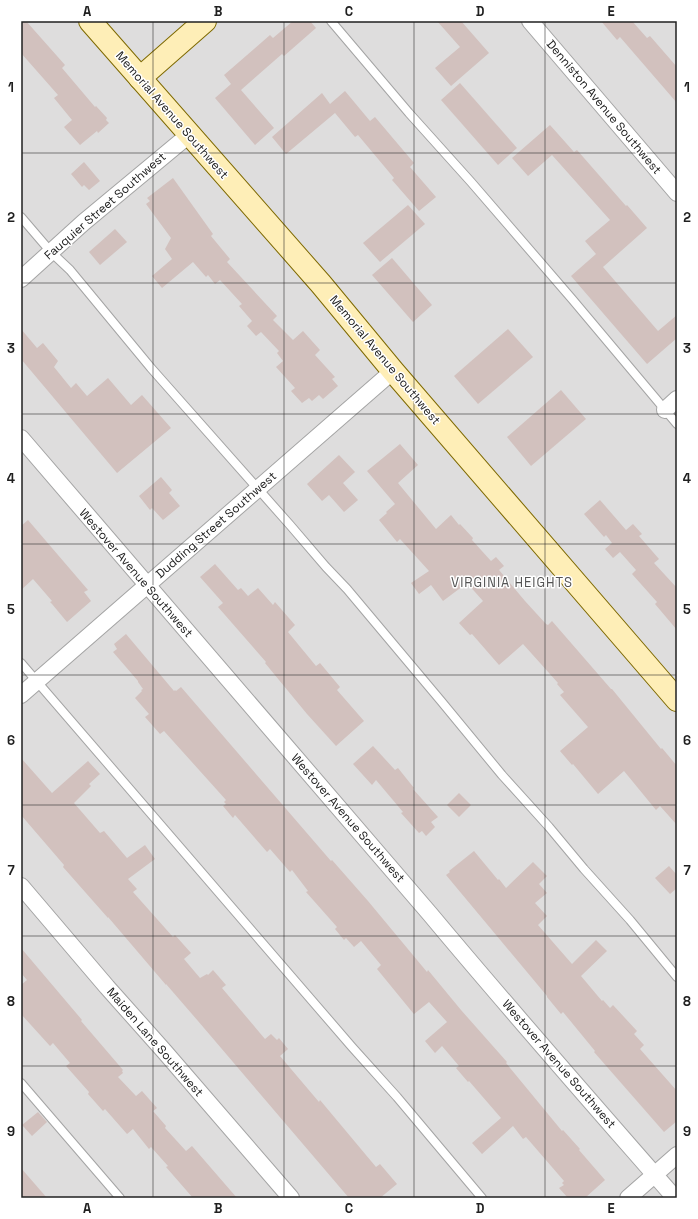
<svg xmlns="http://www.w3.org/2000/svg" width="698" height="1219" viewBox="0 0 698 1219" font-family="'Space Grotesk',sans-serif">
<rect width="100%" height="100%" fill="#f1eae6"/>
<rect fill="#dedddd" x="21" y="21" width="656" height="1177"/>
<g fill="#d2c1be">
<polygon points="21,21 26,21 65,65 62,68 95,107 96,106 107,118 106,120 109,123 98,133 97,131 80,145 64,127 72,120 54,98 58,95 21,53"/>
<polygon points="293,21 310,21 316,28 284,56 282,54 241,90 274,128 255,145 215,98 231,84 224,75 270,35 273,38"/>
<polygon points="437,21 461,21 489,53 451,86 435,68 460,47"/>
<polygon points="601,21 632,21 647,38 650,36 677,67 677,103 620,37 617,40"/>
<polygon points="460,83 517,148 498,165 441,100"/>
<polygon points="345,91 370,121 375,117 414,163 410,167 436,197 419,211 392,180 394,178 358,135 355,137 335,113 286,154 272,137 322,93 330,104"/>
<polygon points="550,125 574,152 577,150 626,206 627,205 647,228 603,267 658,331 677,315 677,338 647,364 571,276 596,254 585,241 610,220 552,155 528,176 512,158"/>
<polygon points="84,162 100,181 89,190 84,185 82,187 71,174"/>
<polygon points="173,178 213,234 211,236 230,259 227,262 277,316 273,320 293,340 303,331 320,350 315,355 335,377 332,379 338,386 323,399 319,395 312,401 309,398 302,403 291,391 295,388 276,367 283,361 277,353 279,351 261,332 256,336 247,326 252,321 239,306 242,304 220,280 215,284 208,275 206,277 193,262 162,288 152,276 172,259 165,249 171,238 146,204 150,201 147,198"/>
<polygon points="408,205 425,224 380,262 363,243"/>
<polygon points="115,229 127,242 100,265 89,252"/>
<polygon points="392,258 432,305 413,322 372,275"/>
<polygon points="21,329 37,348 43,343 58,361 54,367 71,388 76,383 87,396 108,378 131,405 142,395 171,428 117,473 21,359"/>
<polygon points="508,329 533,357 478,404 454,376"/>
<polygon points="561,390 586,419 531,466 507,437"/>
<polygon points="400,444 418,465 398,483 436,529 451,515 459,525 460,524 473,538 472,540 491,561 496,557 504,566 499,570 525,601 546,624 548,625 552,621 611,689 612,689 661,749 662,748 677,766 677,825 660,806 656,810 624,771 598,794 573,764 572,765 560,751 588,727 560,695 564,692 557,684 558,683 523,644 499,665 472,634 470,635 459,623 483,601 467,583 443,601 431,585 419,594 411,583 429,571 400,539 397,542 379,520 387,513 386,512 395,504 367,471"/>
<polygon points="339,455 355,472 343,483 358,500 344,512 329,495 322,501 307,484"/>
<polygon points="161,477 172,490 169,493 180,506 163,520 152,508 150,510 139,496"/>
<polygon points="600,500 626,530 633,524 642,534 639,536 659,559 654,563 677,588 677,630 655,604 657,602 632,574 636,570 620,552 613,558 605,549 612,543 606,535 604,537 584,514"/>
<polygon points="28,520 88,590 84,592 91,601 67,622 52,604 50,602 52,601 33,579 21,590 21,526"/>
<polygon points="215,564 238,590 241,588 248,596 258,588 273,605 275,602 295,625 288,632 316,666 320,663 340,687 337,690 364,721 336,746 307,714 265,663 266,662 218,607 223,603 200,577"/>
<polygon points="126,634 174,691 175,690 176,691 181,687 331,861 332,860 368,901 427,972 428,970 461,1010 507,1062 506,1063 562,1131 563,1130 580,1149 579,1150 605,1180 585,1198 568,1198 559,1188 564,1185 562,1183 564,1181 526,1137 523,1139 513,1126 482,1154 472,1143 501,1118 469,1081 468,1082 456,1068 459,1066 442,1046 435,1053 425,1041 447,1022 429,1002 414,1014 413,1013 377,969 381,965 361,941 354,947 346,938 344,940 335,929 337,927 306,892 308,891 292,870 290,872 270,849 267,852 235,815 233,818 223,806 226,804 224,802 226,800 164,731 160,734 145,717 149,714 135,698 142,691 141,690 143,689 138,682 138,681 113,652 117,649 114,644"/>
<polygon points="373,746 395,770 398,768 414,788 413,789 438,817 431,822 435,827 426,836 422,831 419,833 401,813 403,812 376,780 372,785 353,764"/>
<polygon points="21,758 52,793 88,761 100,774 89,784 91,786 74,803 100,833 104,831 127,858 145,845 155,859 128,879 137,889 133,892 173,937 175,935 191,953 184,959 200,978 207,974 208,975 213,970 226,985 222,988 265,1039 271,1034 277,1040 279,1038 288,1049 280,1056 319,1102 320,1100 376,1167 380,1164 397,1184 380,1198 349,1198 198,1021 166,984 166,985 108,917 108,918 63,867 64,865 21,815"/>
<polygon points="459,793 471,805 459,817 447,805"/>
<polygon points="474,851 498,880 499,879 506,888 533,862 547,876 539,884 547,893 535,903 547,916 538,925 572,964 596,940 607,951 581,976 602,1001 603,1000 610,1008 613,1005 637,1031 634,1034 644,1045 640,1049 677,1091 677,1121 664,1132 594,1052 595,1051 563,1012 561,1014 547,997 547,996 446,875 450,872 449,871"/>
<polygon points="669,866 677,875 677,888 670,894 655,878"/>
<polygon points="21,948 82,1020 81,1021 123,1070 122,1071 123,1073 118,1077 136,1096 142,1091 157,1108 153,1111 166,1126 165,1128 186,1151 192,1146 237,1198 193,1198 166,1167 168,1166 151,1147 149,1149 133,1129 127,1134 105,1109 103,1111 88,1094 89,1092 66,1066 70,1063 53,1043 50,1046 21,1014 21,985 27,980 21,973"/>
<polygon points="38,1112 47,1122 32,1136 22,1125"/>
<polygon points="21,1168 47,1198 21,1198"/>
</g>
<g fill="none" stroke-linecap="round" stroke-linejoin="round">
<defs>
<g id="lane">
<polyline points="331,21 409,113 471,182 572,299 677,424"/>
<polyline points="21,217 51,252 70,270 151,368 290,525 326,567 347,589 441,701 502,775 549,827 584,869 630,920 677,977"/>
<polyline points="21,663 352,1047 397,1097 482,1198"/>
<polyline points="21,1083 120,1198"/>
</g>
<g id="street">
<polyline points="530,21 677,193"/>
<polyline points="21,279 84,222 190,134"/>
<polyline points="665,410 677,399"/>
<path d="M21,438L430,914C510,1010 593,1104 675,1198"/>
<polyline points="21,695 393,371"/>
<polyline points="21,886 107,987 164,1051 291,1198"/>
<polyline points="628,1198 677,1155"/>
</g>
<g id="secondary">
<polyline points="90,21 321,284 393,371 677,700"/>
<polyline points="140,78 205,21"/>
</g>
</defs>
<use href="#lane" stroke="#a4a4a4" stroke-width="10"/>
<use href="#street" stroke="#a4a4a4" stroke-width="18"/>
<use href="#secondary" stroke="#7e6900" stroke-width="24"/>
<use href="#lane" stroke="#fff" stroke-width="8"/>
<use href="#street" stroke="#fff" stroke-width="16"/>
<use href="#secondary" stroke="#feeeb7" stroke-width="22"/>
</g>
<path fill="none" stroke="#202020" stroke-width="1" stroke-opacity="0.55" d="M153,21V1198M284,21V1198M414,21V1198M545,21V1198M21,153H677M21,283H677M21,414H677M21,544H677M21,675H677M21,805H677M21,936H677M21,1066H677"/>
<g text-anchor="middle" stroke-width="3" stroke-linejoin="round" paint-order="stroke">
<g font-size="12" fill="#202020" stroke="#fff">
<text transform="translate(604 107) rotate(50)" y="4">Denniston Avenue Southwest</text>
<text transform="translate(172 115) rotate(49)" y="4">Memorial Avenue Southwest</text>
<text transform="translate(105 206) rotate(-41)" y="4">Fauquier Street Southwest</text>
<text transform="translate(385 360) rotate(50)" y="4">Memorial Avenue Southwest</text>
<text transform="translate(216 525) rotate(-41)" y="4">Dudding Street Southwest</text>
<text transform="translate(136 573) rotate(49)" y="4">Westover Avenue Southwest</text>
<text transform="translate(348 818) rotate(49)" y="4">Westover Avenue Southwest</text>
<text transform="translate(155 1042) rotate(49)" y="4">Maiden Lane Southwest</text>
<text transform="translate(559 1064) rotate(49)" y="4">Westover Avenue Southwest</text>
</g>
<g font-size="13" letter-spacing="1" fill="#535353" stroke="#fff">
<text x="512" y="587">VIRGINIA HEIGHTS</text>
</g>
</g>
<rect width="698" height="1219" fill="none" stroke="#ffffff" stroke-width="44"/>
<rect x="22" y="22" width="654" height="1175" fill="none" stroke="#202020" stroke-width="1.5"/>
<g font-size="13" text-anchor="middle" font-weight="bold" fill="#202020">
<text x="87" y="16">A</text>
<text x="218" y="16">B</text>
<text x="349" y="16">C</text>
<text x="480" y="16">D</text>
<text x="611" y="16">E</text>
<text x="11" y="92">1</text>
<text x="687" y="92">1</text>
<text x="11" y="222">2</text>
<text x="687" y="222">2</text>
<text x="11" y="353">3</text>
<text x="687" y="353">3</text>
<text x="11" y="483">4</text>
<text x="687" y="483">4</text>
<text x="11" y="614">5</text>
<text x="687" y="614">5</text>
<text x="11" y="745">6</text>
<text x="687" y="745">6</text>
<text x="11" y="875">7</text>
<text x="687" y="875">7</text>
<text x="11" y="1006">8</text>
<text x="687" y="1006">8</text>
<text x="11" y="1136">9</text>
<text x="687" y="1136">9</text>
<text x="87" y="1213">A</text>
<text x="218" y="1213">B</text>
<text x="349" y="1213">C</text>
<text x="480" y="1213">D</text>
<text x="611" y="1213">E</text>
</g>
</svg>
